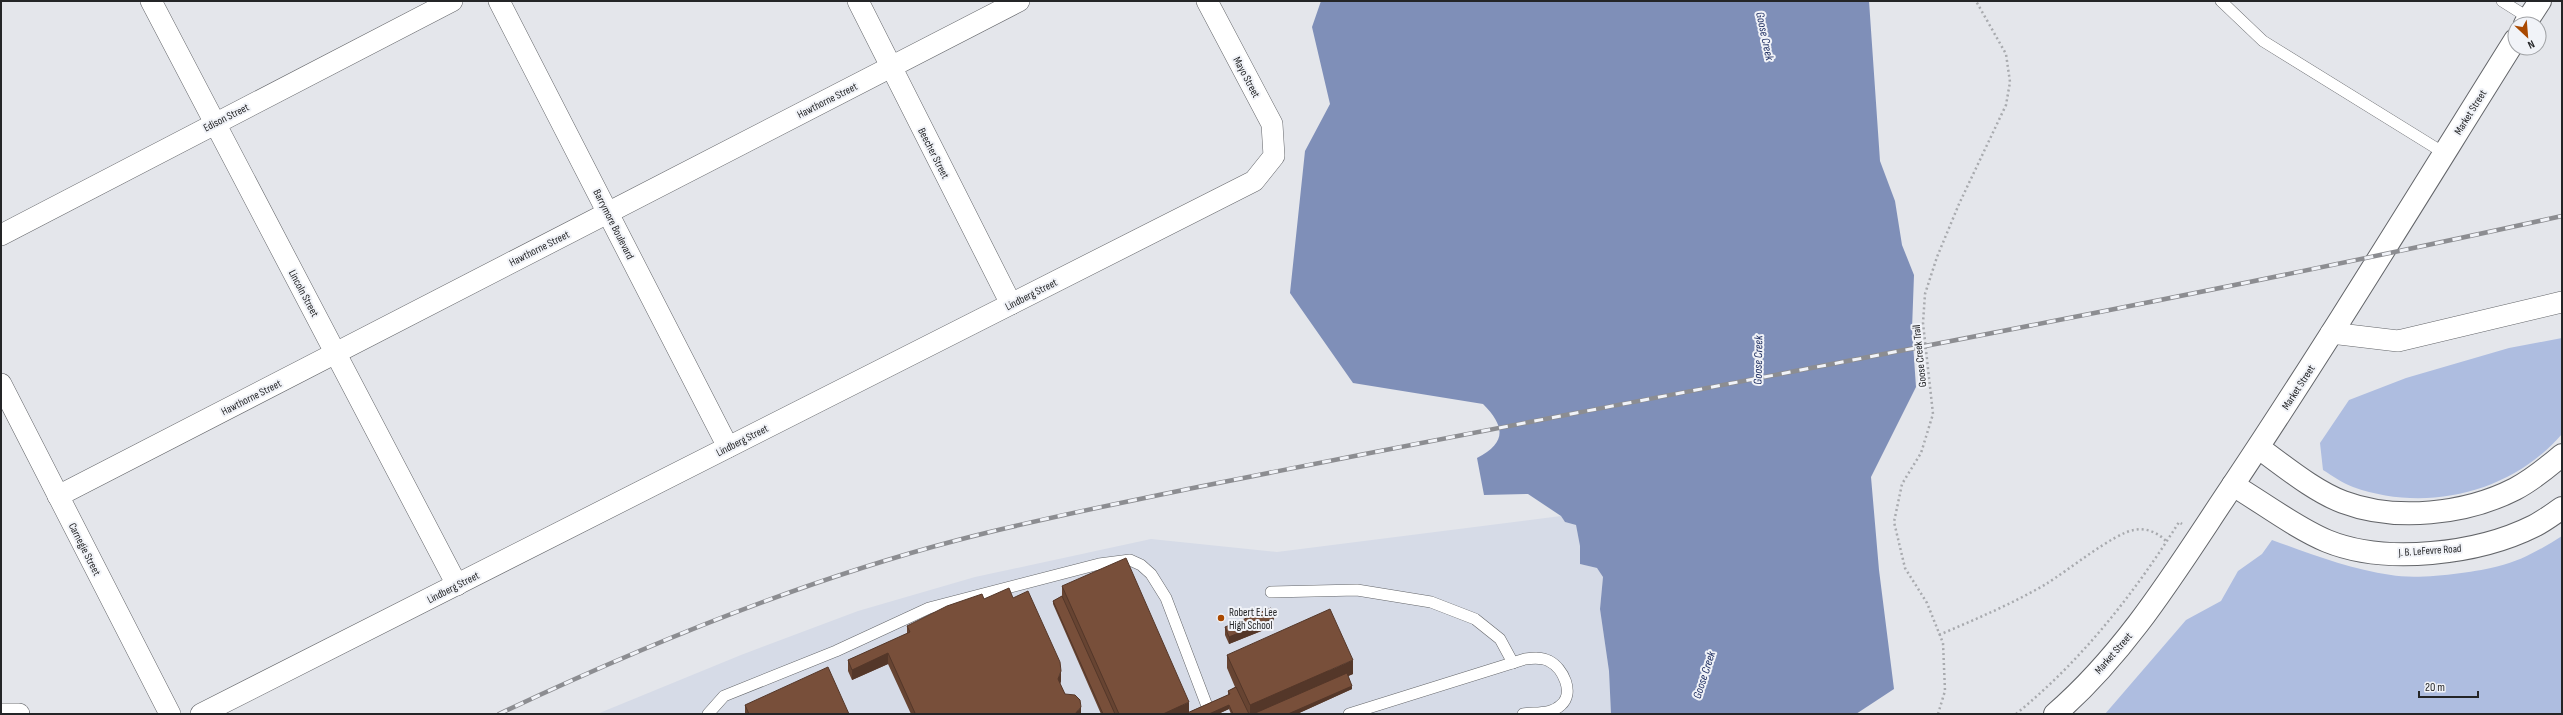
<svg xmlns="http://www.w3.org/2000/svg" width="2563" height="715" viewBox="0 0 2563 715" font-family="'Sofia Sans Condensed',sans-serif">
<rect width="100%" height="100%" fill="#e4e6eb"/>
<polygon fill="#d6dbe7" points="1561,516 1565,522 1576,525 1580,546 1580,564 1597,568 1603,577 1600,609 1609,671 1611,714 597,714 741,655 858,611 975,577 1151,539 1277,552"/>
<g fill="#aebde0">
<path d="M2562,338V434C2511,493 2426,513 2353,487C2342,483 2333,476 2323,470L2320,443L2349,400L2406,378L2509,348Z"/>
<path d="M2562,536V714H2105L2186,620L2221,601L2238,571L2262,554L2272,540C2311,554 2349,569 2391,575C2417,580 2473,573 2499,566C2521,561 2543,548 2562,536Z"/>
</g>
<path fill="#7f8fb8" d="M1321,1H1869L1880,161L1895,201L1902,245L1914,275L1912,329L1916,387L1871,477L1879,570L1894,689L1856,714H1611L1609,671L1600,609L1603,577L1597,568L1580,564V546L1576,525L1565,522L1561,516L1528,494L1484,495L1477,458C1506,443 1506,427 1483,404L1353,383L1290,293L1305,151L1330,104L1312,27Z"/>
<g fill="none" stroke-linecap="round" stroke-linejoin="round">
<defs>
<g id="lane">
<polyline points="2221,1 2263,41 2444,153"/>
<polyline points="2502,1 2529,18"/>
<polyline points="1271,592 1357,590 1431,602 1475,619 1500,639 1513,663"/>
<polyline points="708,714 724,696 836,651 929,608 1099,564 1130,560 1141,565 1151,574 1166,598 1210,714"/>
<path d="M1349,714L1525,659C1533,658 1542,657 1549,661C1563,668 1575,693 1561,705C1551,715 1535,712 1523,714"/>
</g>
<g id="street">
<polyline points="151,1 457,585"/>
<polyline points="499,1 728,447"/>
<polyline points="858,1 1011,304"/>
<polyline points="1,235 452,1"/>
<polyline points="2331,333 2398,341 2562,302"/>
<polyline points="1,384 170,714"/>
<polyline points="58,496 1019,1"/>
<polyline points="1,714 19,714"/>
<polyline points="201,714 1254,181 1274,156 1272,124 1207,1"/>
</g>
<g id="secondary">
<polyline points="2525,24 2540,1"/>
<path d="M2259,448C2284,466 2314,491 2343,502C2396,522 2466,514 2515,489C2532,480 2548,467 2562,455"/>
<path d="M2233,485C2263,503 2296,528 2327,541C2386,565 2478,554 2534,526C2544,521 2553,514 2562,508"/>
<path d="M2055,714C2128,651 2178,567 2231,488C2329,341 2421,190 2515,40"/>
</g>
</defs>
<use href="#lane" stroke="#636569" stroke-width="12"/>
<use href="#street" stroke="#636569" stroke-width="22"/>
<use href="#secondary" stroke="#636569" stroke-width="24"/>
<g stroke="#a8aaae" stroke-width="2.5" stroke-dasharray="2 3" stroke-linecap="butt">
<path d="M1939,635C1976,619 2012,604 2046,584C2066,572 2114,533 2134,530C2146,527 2158,533 2166,541"/>
<polyline points="1938,714 1945,691 1943,643 1927,603 1905,568 1894,522 1902,484 1921,453 1933,414 1923,323 1925,294 1937,257 1959,204 2006,105 2010,82 2006,54 1976,1"/>
<path d="M2016,714C2082,660 2134,594 2179,522L2182,524"/>
</g>
<use href="#lane" stroke="#fff" stroke-width="11"/>
<use href="#street" stroke="#fff" stroke-width="21"/>
<use href="#secondary" stroke="#fff" stroke-width="22"/>
<defs>
<path id="rail" d="M499,714C645,645 801,581 958,540C1034,520 1111,505 1188,489C1317,463 1447,438 1576,413C1905,350 2235,288 2562,216"/>
</defs>
<use href="#rail" stroke="#8c8d91" stroke-width="4.5"/>
<use href="#rail" stroke="#f1f3f8" stroke-width="3" stroke-dasharray="9" stroke-linecap="butt"/>
</g>
<g fill="#674432">
<polygon points="1062,586 1189,712 1228,695 1228,691 1235,687 1227,668 1227,655 1353,674 1348,676 1352,689 1297,714 1231,714 1229,709 1218,714 1101,714 1053,604 1053,601 1062,596"/>
<polygon points="1013,598 1061,681 1060,684 1065,694 1081,714 911,714 888,664 852,680 848,671 848,660 907,634 907,626 984,599"/>
<polygon points="1274,626 1229,644 1225,635 1225,627"/>
<polygon points="745,705 849,714 745,714"/>
</g>
<g fill="#543729">
<polygon points="1274,618 1274,626 1229,644 1229,637"/>
<polygon points="888,653 888,664 852,680 852,670"/>
<polygon points="1353,660 1353,674 1261,714 1250,714 1250,705"/>
<polygon points="1061,671 1061,681 1058,690 1058,679"/>
<polygon points="1352,686 1352,689 1297,714 1288,714"/>
<polygon points="1189,702 1189,714 1163,714"/>
<polygon points="1229,705 1229,709 1218,714 1209,714"/>
<polygon points="1081,707 1081,714 1075,714"/>
</g>
<g fill="#784f3a" stroke="#543729">
<polygon points="1126,558 1189,702 1163,714 1119,714 1062,586"/>
<polygon points="1009,588 1013,598 1028,591 1060,662 1061,671 1058,679 1065,694 1075,695 1080,700 1081,707 1075,714 913,714 915,713 888,653 852,670 848,660 910,632 907,626 947,606 982,594 984,599"/>
<polygon points="1062,596 1115,714 1103,714 1053,601"/>
<polygon points="1271,608 1274,618 1229,637 1225,627"/>
<polygon points="1330,609 1353,660 1250,705 1227,655"/>
<polygon points="828,667 849,714 749,714 745,705"/>
<polygon points="1347,673 1352,686 1288,714 1253,714"/>
<polygon points="1236,687 1249,714 1233,714 1229,705 1209,714 1185,714 1230,694 1228,691"/>
</g>
<circle fill="#aa4900" stroke="#f1f3f8" stroke-width="1.5" cx="1221" cy="618" r="4"/>
<g text-anchor="middle" stroke-width="4" stroke-linejoin="round" paint-order="stroke">
<g font-size="11" fill="#242527" stroke="#f1f3f8">
<text transform="translate(1247 77) rotate(62)" y="4">Mayo Street</text>
<text transform="translate(827 100) rotate(-27)" y="4">Hawthorne Street</text>
<text transform="translate(2470 112) rotate(-58)" y="4">Market Street</text>
<text transform="translate(226 117) rotate(-27)" y="4">Edison Street</text>
<text transform="translate(934 153) rotate(63)" y="4">Beecher Street</text>
<text transform="translate(614 224) rotate(63)" y="4">Barrymore Boulevard</text>
<text transform="translate(539 248) rotate(-27)" y="4">Hawthorne Street</text>
<text transform="translate(304 293) rotate(62)" y="4">Lincoln Street</text>
<text transform="translate(1031 294) rotate(-27)" y="4">Lindberg Street</text>
<text transform="translate(1919 356) rotate(-96)" y="4">Goose Creek Trail</text>
<text transform="translate(2298 387) rotate(-57)" y="4">Market Street</text>
<text transform="translate(251 397) rotate(-27)" y="4">Hawthorne Street</text>
<text transform="translate(742 440) rotate(-27)" y="4">Lindberg Street</text>
<text transform="translate(85 549) rotate(63)" y="4">Carnegie Street</text>
<text transform="translate(2430 550) rotate(-4)" y="4">J. B. LeFevre Road</text>
<text transform="translate(453 587) rotate(-27)" y="4">Lindberg Street</text>
<text transform="translate(2113 653) rotate(-49)" y="4">Market Street</text>
</g>
<g font-size="11" fill="#242527" stroke="#f1f3f8" text-anchor="start">
<text x="1229" y="616">Robert E. Lee<tspan x="1229" dy="13">High School</tspan></text>
</g>
<g font-size="12" font-style="italic" fill="#1a2a5e" stroke="#f1f3f8">
<text transform="translate(1765 36) rotate(78)" y="4">Goose Creek</text>
<text transform="translate(1758 360) rotate(-89)" y="4">Goose Creek</text>
<text transform="translate(1704 675) rotate(-72)" y="4">Goose Creek</text>
</g>
</g>
<rect width="2563" height="715" fill="none" stroke="#242527" stroke-width="4"/>
<g transform="translate(2527 36) rotate(154)"><circle r="19" fill="#f1f3f8" stroke="#9fa1a4"/>
<path d="M0-3L7 15L0 10L-7 15Z" fill="#aa4900"/>
<text y="-6" font-size="11" font-weight="bold" text-anchor="middle" fill="#242527">N</text>
</g>
<path d="M2419 691v6h59v-6" fill="none" stroke="#242527" stroke-width="2"/>
<text x="2425" y="691" font-size="12" fill="#242527" stroke="#f1f3f8" stroke-width="3" paint-order="stroke">20 m</text>
</svg>
